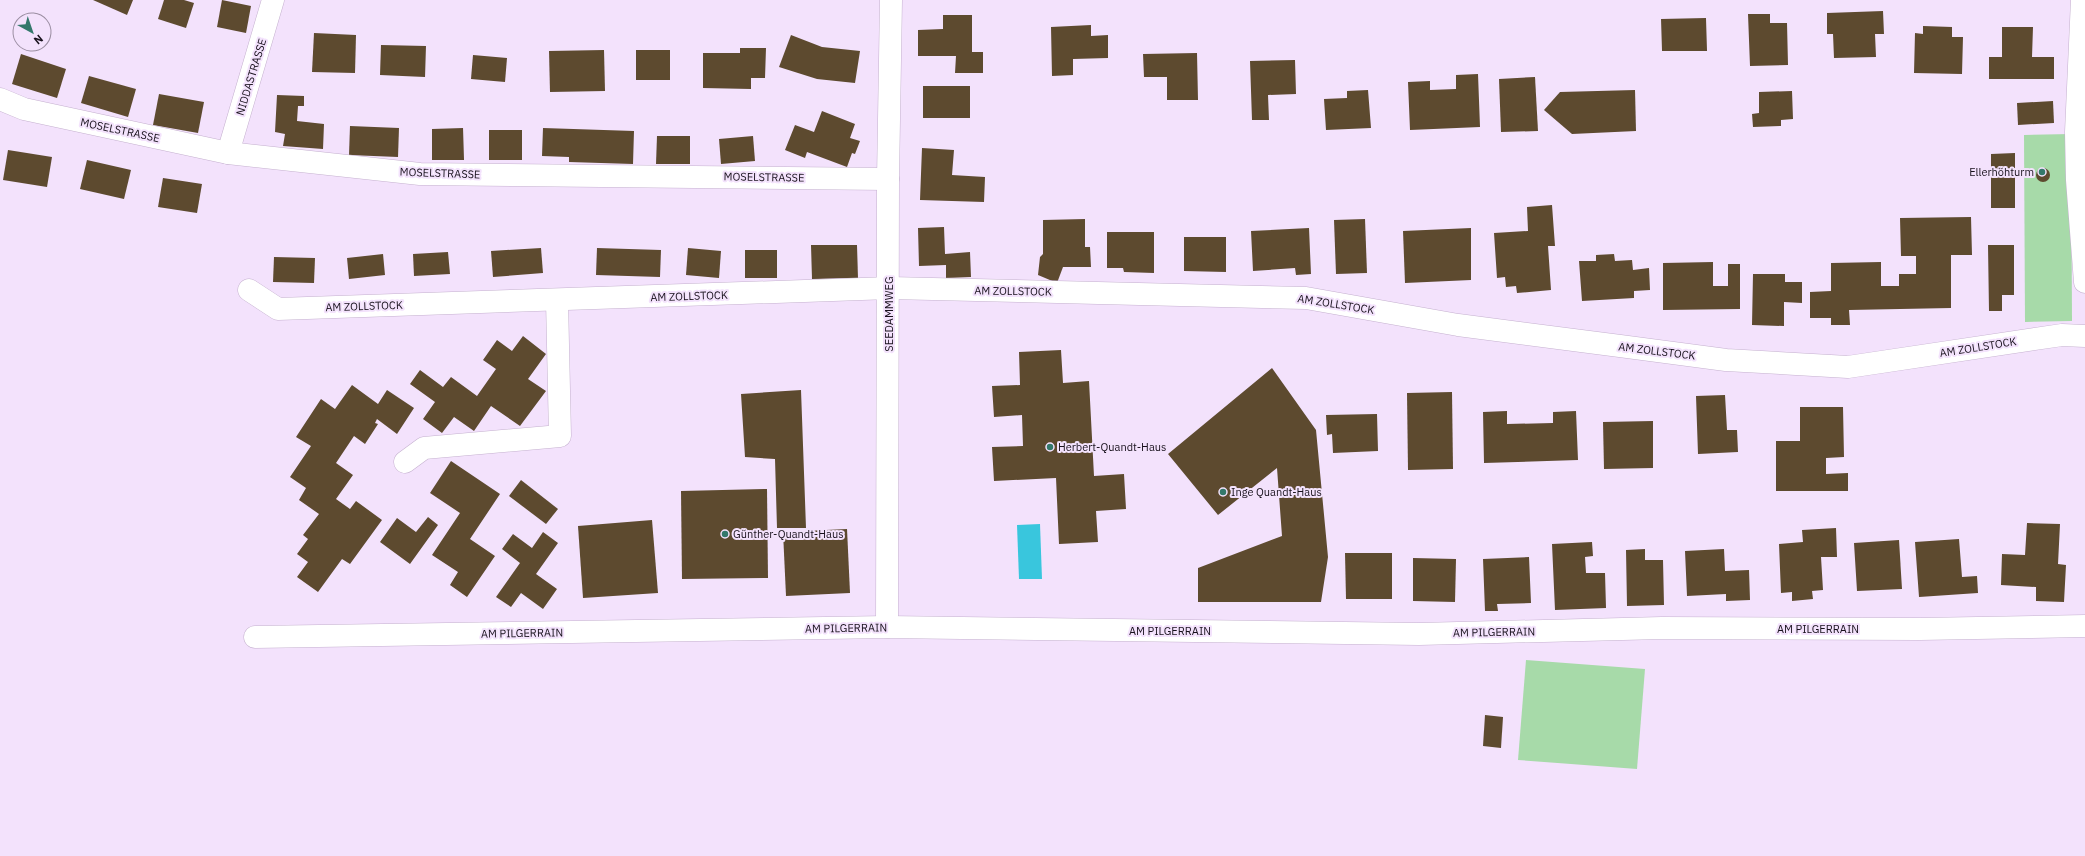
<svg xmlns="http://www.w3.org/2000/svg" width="2085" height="856" viewBox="0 0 2085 856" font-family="'IBM Plex Sans',sans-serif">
  <rect width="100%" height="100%" fill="#f3e2fc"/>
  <g fill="#a7daa9">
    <path d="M 2071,134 L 2072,321 L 2025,322 L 2024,135 Z"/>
    <path d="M 1526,660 L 1645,669 L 1637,769 L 1518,760 Z"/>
  </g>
  <path fill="#39c6dd" d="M 1040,524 L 1042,579 L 1019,579 L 1017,525 Z"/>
  <g fill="#5d4a2f">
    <path d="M 93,0 L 133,0 L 127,15 Z"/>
    <path d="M 164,0 L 184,0 L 194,3 L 186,28 L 158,19 Z"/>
    <path d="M 222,0 L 251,6 L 246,33 L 217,27 Z"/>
    <path d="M 1883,11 L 1884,34 L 1875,34 L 1876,57 L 1834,58 L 1833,34 L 1827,34 L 1827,13 Z"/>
    <path d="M 1748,14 L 1770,14 L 1770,23 L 1787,23 L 1788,65 L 1750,66 Z"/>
    <path d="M 943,15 L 972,15 L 972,52 L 983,52 L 983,73 L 955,73 L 956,56 L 918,56 L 918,30 L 943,29 Z"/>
    <path d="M 1706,18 L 1707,51 L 1662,51 L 1661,19 Z"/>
    <path d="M 1091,25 L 1091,36 L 1108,35 L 1108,58 L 1073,59 L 1073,75 L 1052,76 L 1051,27 Z"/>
    <path d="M 1923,26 L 1952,27 L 1952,37 L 1963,37 L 1962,74 L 1914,73 L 1915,33 L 1923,34 Z"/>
    <path d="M 2002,27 L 2033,27 L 2032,57 L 2054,57 L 2054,79 L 1989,79 L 1989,57 L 2002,57 Z"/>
    <path d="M 314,33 L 356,35 L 355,73 L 312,72 Z"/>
    <path d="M 791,35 L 822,47 L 860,51 L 855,83 L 817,79 L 779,67 Z"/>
    <path d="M 381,45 L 426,46 L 425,77 L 380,75 Z"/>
    <path d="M 740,48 L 766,48 L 765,78 L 751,78 L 751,89 L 703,88 L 703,53 L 740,53 Z"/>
    <path d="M 604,50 L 605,91 L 550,92 L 549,51 Z"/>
    <rect x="636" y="50" width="34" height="30"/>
    <path d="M 1197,53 L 1198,100 L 1167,100 L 1167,77 L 1144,77 L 1143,54 Z"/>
    <path d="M 21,54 L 66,69 L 57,98 L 12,84 Z"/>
    <path d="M 473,55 L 507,58 L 505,82 L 471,79 Z"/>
    <path d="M 1295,60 L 1296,94 L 1268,95 L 1269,120 L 1252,120 L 1250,61 Z"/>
    <path d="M 1478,74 L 1480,127 L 1410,130 L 1408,82 L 1430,81 L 1430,90 L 1456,89 L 1456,75 Z"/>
    <path d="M 89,76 L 136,89 L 128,117 L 81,103 Z"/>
    <path d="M 1535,77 L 1538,131 L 1501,132 L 1499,79 Z"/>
    <rect x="923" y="86" width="47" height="32"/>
    <path d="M 1368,90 L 1371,128 L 1326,130 L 1324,99 L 1347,98 L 1347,91 Z"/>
    <path d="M 1635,90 L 1636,131 L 1572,134 L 1544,110 L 1560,92 Z"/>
    <path d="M 1792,91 L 1793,119 L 1781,120 L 1781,126 L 1753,127 L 1752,114 L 1759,113 L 1759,92 Z"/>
    <path d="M 159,94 L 204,102 L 198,133 L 153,125 Z"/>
    <path d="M 277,95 L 304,96 L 304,106 L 298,106 L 297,121 L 324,124 L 323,149 L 283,146 L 285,134 L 275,132 Z"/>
    <path d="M 2053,101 L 2054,123 L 2018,125 L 2017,103 Z"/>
    <path d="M 822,111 L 855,124 L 850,138 L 860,141 L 855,154 L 852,153 L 847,167 L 807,152 L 805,158 L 785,150 L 795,125 L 814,132 Z"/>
    <path d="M 350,126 L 399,128 L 398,157 L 349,155 Z"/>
    <path d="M 463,128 L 464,160 L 432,160 L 432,129 Z"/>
    <path d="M 543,128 L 634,131 L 633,164 L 569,162 L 569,157 L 542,156 Z"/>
    <rect x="489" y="130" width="33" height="30"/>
    <path d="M 657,136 L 690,136 L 690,164 L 656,164 Z"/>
    <path d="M 753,136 L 755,161 L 721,164 L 719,139 Z"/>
    <path d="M 922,148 L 954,150 L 952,175 L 985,177 L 984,202 L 920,200 Z"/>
    <path d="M 8,150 L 52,157 L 47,187 L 3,180 Z"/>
    <path d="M 2015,153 L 2015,208 L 1991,208 L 1991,154 Z"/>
    <path d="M 87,160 L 131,170 L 124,199 L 80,189 Z"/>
    <circle cx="2043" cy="175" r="7"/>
    <path d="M 163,178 L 202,184 L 197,213 L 158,207 Z"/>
    <path d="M 1552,205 L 1555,246 L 1548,246 L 1551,290 L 1517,293 L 1516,286 L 1506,287 L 1505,277 L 1497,278 L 1494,233 L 1528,231 L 1527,207 Z"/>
    <path d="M 1971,217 L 1972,255 L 1951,255 L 1951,308 L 1849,310 L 1850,325 L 1831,325 L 1831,318 L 1810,318 L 1810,292 L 1831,291 L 1831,263 L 1881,262 L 1881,286 L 1899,286 L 1899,274 L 1916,274 L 1916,256 L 1901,256 L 1900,218 Z"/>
    <path d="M 1085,219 L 1085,247 L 1090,247 L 1091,267 L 1063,267 L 1057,283 L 1038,275 L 1040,257 L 1043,254 L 1043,220 Z"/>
    <path d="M 1365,219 L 1367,273 L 1336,274 L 1334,220 Z"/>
    <path d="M 944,227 L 945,254 L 970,252 L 971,277 L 946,278 L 946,265 L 919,266 L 918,228 Z"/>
    <path d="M 1309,228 L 1311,274 L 1296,275 L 1295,268 L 1253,271 L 1251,231 Z"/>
    <path d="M 1471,228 L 1471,280 L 1405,283 L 1403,231 Z"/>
    <path d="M 1107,232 L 1154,232 L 1154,273 L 1124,272 L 1123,268 L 1107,268 Z"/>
    <path d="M 1184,237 L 1226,237 L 1226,272 L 1184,271 Z"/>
    <path d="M 811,245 L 857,245 L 858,278 L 812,279 Z"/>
    <path d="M 1988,245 L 2014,245 L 2014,295 L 2002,295 L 2002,311 L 1989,311 Z"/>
    <path d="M 541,248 L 543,273 L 493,277 L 491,251 Z"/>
    <path d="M 597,248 L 661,250 L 660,277 L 596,275 Z"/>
    <path d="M 688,248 L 721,251 L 719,278 L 686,275 Z"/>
    <rect x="745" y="250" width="32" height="28"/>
    <path d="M 448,252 L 450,274 L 414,276 L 413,254 Z"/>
    <path d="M 383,254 L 385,275 L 349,279 L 347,258 Z"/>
    <path d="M 1614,254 L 1615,261 L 1632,260 L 1633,270 L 1649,268 L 1650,290 L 1634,291 L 1634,298 L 1582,301 L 1579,261 L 1596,261 L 1596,255 Z"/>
    <path d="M 274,257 L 315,258 L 314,283 L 273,282 Z"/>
    <path d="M 1713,262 L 1713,286 L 1728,286 L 1728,264 L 1740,264 L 1740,309 L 1663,310 L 1663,263 Z"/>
    <path d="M 1753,274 L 1785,274 L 1785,282 L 1802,282 L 1802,303 L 1784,302 L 1784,326 L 1752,325 Z"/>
    <path d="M 523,336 L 546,354 L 528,379 L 546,391 L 520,426 L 491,406 L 474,431 L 454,417 L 442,433 L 423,419 L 435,402 L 410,384 L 420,370 L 443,387 L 451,377 L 477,396 L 496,369 L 483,360 L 497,340 L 512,351 Z"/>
    <path d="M 1061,350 L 1063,383 L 1089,381 L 1094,476 L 1124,474 L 1126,509 L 1096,511 L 1098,542 L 1059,544 L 1056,478 L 994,481 L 992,447 L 1023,446 L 1022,415 L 994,417 L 992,386 L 1020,385 L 1019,352 Z"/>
    <path d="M 1272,368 L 1316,430 L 1328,557 L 1321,602 L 1198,602 L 1198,568 L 1282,536 L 1277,468 L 1218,515 L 1168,454 Z"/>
    <path d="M 352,385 L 378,404 L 387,390 L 414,408 L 397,434 L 377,419 L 375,423 L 378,424 L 365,444 L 354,436 L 336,463 L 353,475 L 336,499 L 350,509 L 356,501 L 382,520 L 350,564 L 342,559 L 318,592 L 297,577 L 308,562 L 297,554 L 308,539 L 303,535 L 319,514 L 299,500 L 306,488 L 290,477 L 311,446 L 296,437 L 321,399 L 335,409 Z"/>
    <path d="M 801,390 L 806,528 L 777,528 L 775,459 L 745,457 L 741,394 Z"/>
    <path d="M 1452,392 L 1453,469 L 1408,470 L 1407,393 Z"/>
    <path d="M 1725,395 L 1727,430 L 1737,430 L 1738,452 L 1698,454 L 1696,396 Z"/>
    <path d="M 1800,407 L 1843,407 L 1844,457 L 1826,458 L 1826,474 L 1848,473 L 1848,491 L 1776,491 L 1776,441 L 1800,441 Z"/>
    <path d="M 1507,411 L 1507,424 L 1553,423 L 1553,412 L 1576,411 L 1578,460 L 1484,463 L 1483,412 Z"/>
    <path d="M 1377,414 L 1378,451 L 1333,453 L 1332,434 L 1327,435 L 1326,415 Z"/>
    <path d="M 1653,421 L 1653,468 L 1604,469 L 1603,422 Z"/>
    <path d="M 451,461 L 500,494 L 470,539 L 495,556 L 467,597 L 450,585 L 458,572 L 432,555 L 460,513 L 430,493 Z"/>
    <path d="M 521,480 L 558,509 L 546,524 L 509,496 Z"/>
    <path d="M 767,489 L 768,578 L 682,579 L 681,491 Z"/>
    <path d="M 428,517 L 438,525 L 410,564 L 380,542 L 397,518 L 416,532 Z"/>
    <path d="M 652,520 L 658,593 L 583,598 L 578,526 Z"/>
    <path d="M 2027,523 L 2060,524 L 2058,564 L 2066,565 L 2064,602 L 2036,601 L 2036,587 L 2001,585 L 2002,554 L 2025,555 Z"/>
    <path d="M 1836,528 L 1837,557 L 1821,557 L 1823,590 L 1812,591 L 1813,599 L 1792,601 L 1792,592 L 1781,593 L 1779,544 L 1803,542 L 1802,530 Z"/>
    <path d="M 847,529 L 850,593 L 786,596 L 783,532 Z"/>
    <path d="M 543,532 L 558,543 L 536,574 L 557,589 L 543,609 L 521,593 L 511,607 L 496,597 L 520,563 L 502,549 L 513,534 L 532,548 Z"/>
    <path d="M 1959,539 L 1962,577 L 1977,576 L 1978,593 L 1919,597 L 1915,542 Z"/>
    <path d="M 1899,540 L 1902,589 L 1857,591 L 1854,543 Z"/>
    <path d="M 1592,542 L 1593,556 L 1585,557 L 1586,573 L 1605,573 L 1606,608 L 1555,610 L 1552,544 Z"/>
    <path d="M 1645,549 L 1645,560 L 1663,560 L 1664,605 L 1627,606 L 1626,550 Z"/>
    <path d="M 1724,549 L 1725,571 L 1749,570 L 1750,600 L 1726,601 L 1726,594 L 1687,596 L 1685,551 Z"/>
    <path d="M 1345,553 L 1392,553 L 1392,599 L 1346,599 Z"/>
    <path d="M 1529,557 L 1531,603 L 1497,604 L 1498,611 L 1485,611 L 1483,559 Z"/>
    <path d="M 1413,558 L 1456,559 L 1455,602 L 1413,601 Z"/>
    <path d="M 1485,715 L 1503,717 L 1501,748 L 1483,746 Z"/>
  </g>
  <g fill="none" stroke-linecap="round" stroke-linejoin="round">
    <defs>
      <g id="minor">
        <path d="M 2082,0 L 2076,132 L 2077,180 L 2085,282"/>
        <path d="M 0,99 L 24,109 L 228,153 L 420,174 L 888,179"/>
        <path d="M 228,153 L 273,0"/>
        <path d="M 249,290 L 278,309 L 890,288 L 1306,298 L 1458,325 L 1620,346 L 1726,360 L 1848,367 L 2062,335 L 2085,336"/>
        <path d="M 405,462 L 424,448 L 560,436 L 557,300"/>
        <path d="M 887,627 L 888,179 L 891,0"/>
        <path d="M 255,637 L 887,627 L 1419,634 L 1662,628 L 1920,629 L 2085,626"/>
      </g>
    </defs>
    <use href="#minor" stroke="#c5b1cf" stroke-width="23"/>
    <use href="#minor" stroke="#fff" stroke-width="22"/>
  </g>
  <g fill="#33786b" stroke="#f3e2fc" stroke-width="1.5">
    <circle cx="2042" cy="172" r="4"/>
    <circle cx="1050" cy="447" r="4"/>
    <circle cx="1223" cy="492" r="4"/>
    <circle cx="725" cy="534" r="4"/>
  </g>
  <g text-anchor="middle" stroke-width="4" stroke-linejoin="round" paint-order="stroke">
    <g font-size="11" fill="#18111c" stroke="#f3e2fc">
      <text transform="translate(251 77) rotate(-73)" y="4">NIDDASTRASSE</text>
      <text transform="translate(120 130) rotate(12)" y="4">MOSELSTRASSE</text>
      <text transform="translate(440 173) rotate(2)" y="4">MOSELSTRASSE</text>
      <text transform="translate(764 177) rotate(1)" y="4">MOSELSTRASSE</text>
      <text transform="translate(1013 291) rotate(1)" y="4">AM ZOLLSTOCK</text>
      <text transform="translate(689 296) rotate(-2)" y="4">AM ZOLLSTOCK</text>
      <text transform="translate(1336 304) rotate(9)" y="4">AM ZOLLSTOCK</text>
      <text transform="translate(364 306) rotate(-2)" y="4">AM ZOLLSTOCK</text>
      <text transform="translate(889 314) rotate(-90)" y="4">SEEDAMMWEG</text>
      <text transform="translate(1978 347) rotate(-9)" y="4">AM ZOLLSTOCK</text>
      <text transform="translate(1657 351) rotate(7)" y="4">AM ZOLLSTOCK</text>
      <text transform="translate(846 628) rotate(-1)" y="4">AM PILGERRAIN</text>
      <text x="1818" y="633">AM PILGERRAIN</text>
      <text x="1170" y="635">AM PILGERRAIN</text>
      <text transform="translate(1494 632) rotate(-1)" y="4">AM PILGERRAIN</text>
      <text transform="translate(522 633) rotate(-1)" y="4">AM PILGERRAIN</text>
    </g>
    <g font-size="11" fill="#18111c" stroke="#f3e2fc" text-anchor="start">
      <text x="2034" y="176" text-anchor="end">Ellerhöhturm</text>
      <text x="1058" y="451">Herbert-Quandt-Haus</text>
      <text x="1231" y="496">Inge Quandt-Haus</text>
      <text x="733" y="538">Günther-Quandt-Haus</text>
    </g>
  </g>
  <g transform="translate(32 32) rotate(140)"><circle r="19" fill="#f3e2fc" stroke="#9b8ea2"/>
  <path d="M0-3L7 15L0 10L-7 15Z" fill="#33786b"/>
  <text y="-6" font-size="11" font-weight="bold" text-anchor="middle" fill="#18111c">N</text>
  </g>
</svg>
